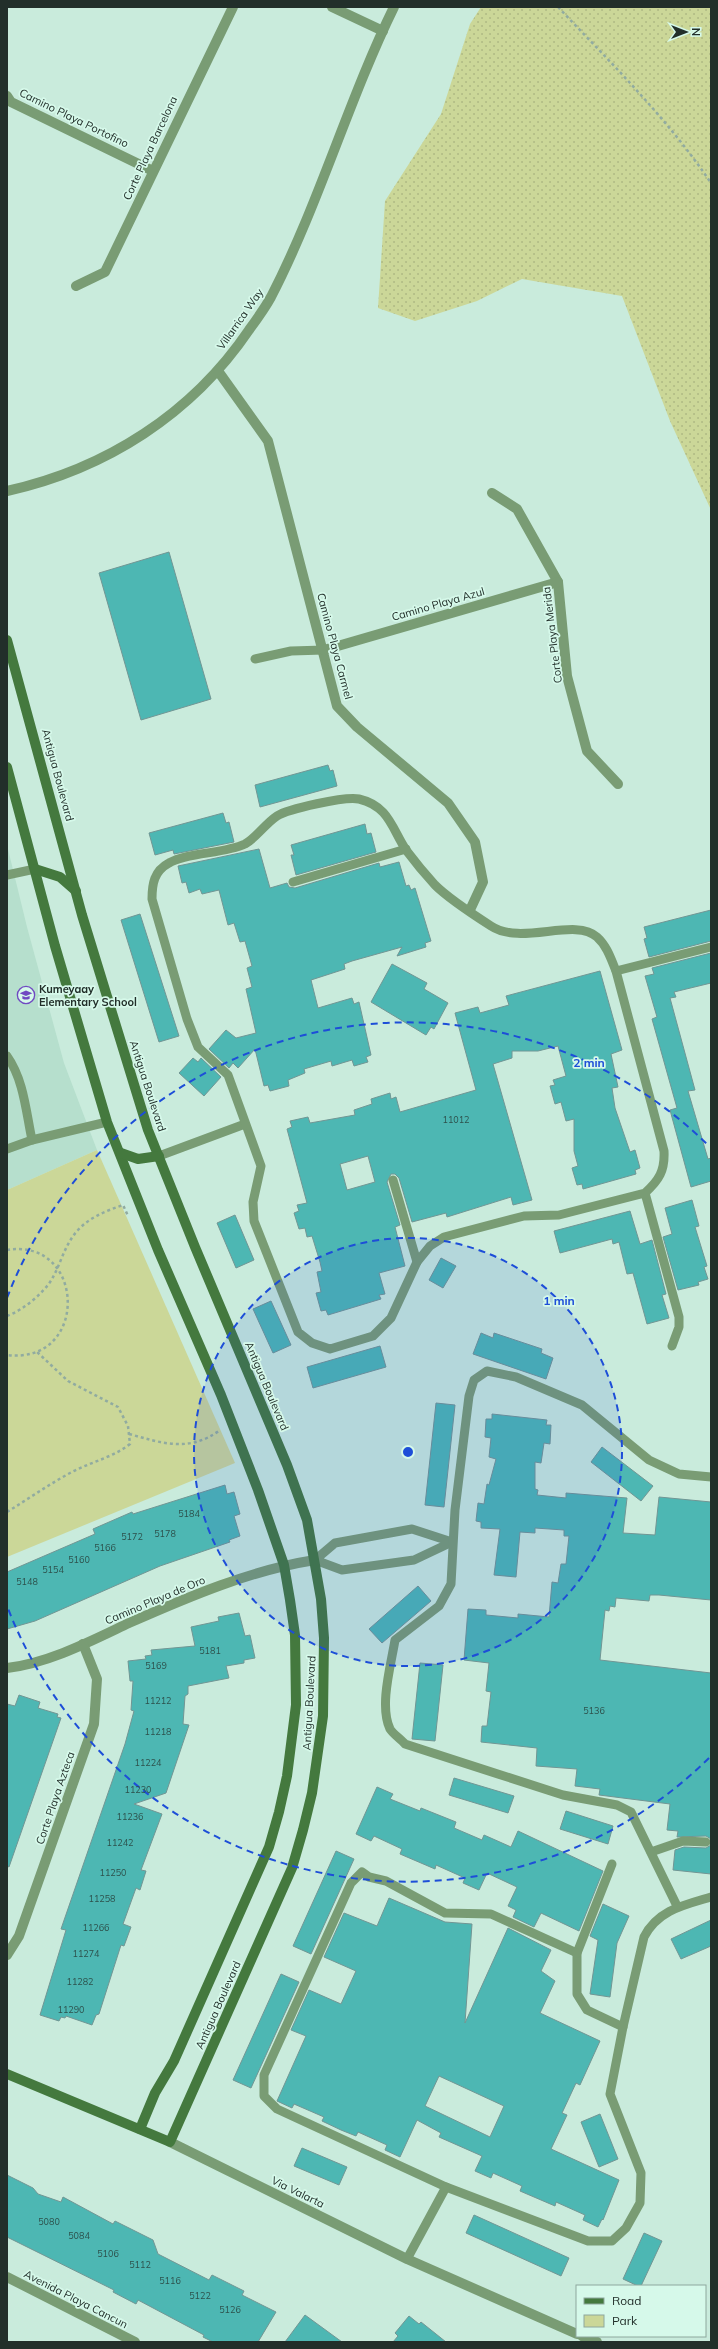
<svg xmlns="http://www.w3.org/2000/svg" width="718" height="2349" viewBox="0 0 718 2349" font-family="Mulish,sans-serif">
  <defs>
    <pattern id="grass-dots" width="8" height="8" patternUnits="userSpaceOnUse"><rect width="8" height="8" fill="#cbd798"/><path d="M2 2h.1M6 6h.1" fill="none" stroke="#aeb983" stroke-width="1.8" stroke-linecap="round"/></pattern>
  </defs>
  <rect width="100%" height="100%" fill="#c9ebdc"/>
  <path fill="#b6dfcd" d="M 7,845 L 27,927 L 64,1063 L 97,1150 L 7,1190 Z"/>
  <path fill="url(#grass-dots)" d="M 481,7 L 711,7 L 711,510 L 670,421 L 622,296 L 522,279 L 477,301 L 415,321 L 378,308 L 385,201 L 441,114 L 470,24 Z"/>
  <path fill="#cbd798" d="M 97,1150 L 235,1463 L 7,1557 L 7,1190 Z"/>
  <g fill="#4db7b3" stroke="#719694" fill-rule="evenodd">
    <path d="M 169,552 L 211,699 L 141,720 L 99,573 Z"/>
    <path d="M 328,765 L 330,771 L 333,770 L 337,786 L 260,807 L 255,785 Z"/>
    <path d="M 223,813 L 226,823 L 229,822 L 234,842 L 174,854 L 173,850 L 155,855 L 149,833 Z"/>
    <path d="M 365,824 L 367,834 L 371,833 L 376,852 L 296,875 L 291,855 L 294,855 L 291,845 Z"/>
    <path d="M 259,849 L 270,888 L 287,883 L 289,887 L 295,888 L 379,863 L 380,867 L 399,862 L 406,886 L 409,885 L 411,890 L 415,888 L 431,941 L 425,943 L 426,947 L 397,956 L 402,947 L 352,961 L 344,964 L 345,969 L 311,980 L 318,1008 L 352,998 L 354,1004 L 359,1002 L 371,1055 L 366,1057 L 368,1062 L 354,1066 L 352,1060 L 332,1066 L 331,1061 L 304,1069 L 305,1073 L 288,1080 L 289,1086 L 270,1091 L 268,1085 L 264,1086 L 255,1049 L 238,1068 L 233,1063 L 229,1068 L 209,1049 L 226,1030 L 236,1038 L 256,1033 L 246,989 L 252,987 L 247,968 L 252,966 L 245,941 L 240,942 L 234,923 L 228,925 L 219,890 L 202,894 L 200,889 L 189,893 L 186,882 L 182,883 L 178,866 Z"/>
    <path d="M 711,910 L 711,941 L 649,957 L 644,939 L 647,938 L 644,927 Z"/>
    <path d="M 140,914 L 179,1036 L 159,1042 L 121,920 Z"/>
    <path d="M 711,953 L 711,983 L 674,992 L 676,997 L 670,998 L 695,1090 L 688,1091 L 708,1159 L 711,1158 L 711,1181 L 691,1187 L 670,1110 L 677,1108 L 652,1019 L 657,1017 L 645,976 L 654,974 L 652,968 Z"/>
    <path d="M 392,964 L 427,983 L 424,989 L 448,1003 L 434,1029 L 431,1027 L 426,1035 L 371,1002 Z"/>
    <path d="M 600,971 L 622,1050 L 611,1054 L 618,1087 L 612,1088 L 615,1108 L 630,1152 L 635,1150 L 640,1168 L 635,1170 L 636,1174 L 583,1189 L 582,1184 L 577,1185 L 572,1168 L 578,1166 L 574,1151 L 574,1119 L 566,1121 L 561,1102 L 555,1104 L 550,1086 L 555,1085 L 553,1080 L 566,1076 L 558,1046 L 538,1051 L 512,1051 L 512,1058 L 493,1064 L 532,1200 L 513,1205 L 511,1197 L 447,1217 L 446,1213 L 412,1222 L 399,1178 L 395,1174 L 391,1174 L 387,1182 L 400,1225 L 395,1227 L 405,1266 L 379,1273 L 385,1294 L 379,1295 L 381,1299 L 328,1315 L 326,1310 L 321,1311 L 316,1293 L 321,1292 L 317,1272 L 322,1271 L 320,1262 L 312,1236 L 307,1237 L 305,1228 L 299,1229 L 294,1213 L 299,1211 L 297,1205 L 307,1203 L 287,1129 L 292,1127 L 290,1121 L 308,1117 L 310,1123 L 355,1115 L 354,1110 L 372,1104 L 371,1099 L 390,1093 L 391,1099 L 396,1097 L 400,1112 L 476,1090 L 455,1013 L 478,1007 L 480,1013 L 509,1005 L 506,996 ZM 368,1156 L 375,1182 L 347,1190 L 340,1164 Z"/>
    <path d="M 193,1058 L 198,1062 L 201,1058 L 221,1077 L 204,1096 L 179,1073 Z"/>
    <path d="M 692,1200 L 699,1226 L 695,1227 L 707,1266 L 704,1267 L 708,1279 L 698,1282 L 699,1285 L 678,1290 L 663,1237 L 672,1234 L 665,1208 Z"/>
    <path d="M 630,1211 L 640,1244 L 652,1240 L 666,1294 L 662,1295 L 669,1318 L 647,1324 L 633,1273 L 627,1274 L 619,1242 L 613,1244 L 612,1239 L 560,1253 L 554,1231 Z"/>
    <path d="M 235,1215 L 254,1260 L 236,1268 L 217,1223 Z"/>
    <path d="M 441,1258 L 456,1266 L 443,1288 L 429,1280 Z"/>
    <path d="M 271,1301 L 291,1345 L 273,1353 L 253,1309 Z"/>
    <path d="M 481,1333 L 493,1338 L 494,1333 L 542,1349 L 541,1353 L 553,1358 L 546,1379 L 473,1354 Z"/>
    <path d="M 380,1346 L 386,1367 L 313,1388 L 307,1367 Z"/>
    <path d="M 436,1403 L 455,1405 L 444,1507 L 425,1505 Z"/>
    <path d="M 492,1414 L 547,1420 L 546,1425 L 551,1425 L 550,1444 L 544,1443 L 541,1463 L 535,1462 L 535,1489 L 538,1490 L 537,1495 L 566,1498 L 566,1493 L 627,1498 L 623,1533 L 655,1535 L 659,1497 L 711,1502 L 711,1600 L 659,1595 L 650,1595 L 649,1601 L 616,1598 L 615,1607 L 610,1606 L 609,1611 L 605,1610 L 600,1660 L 711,1673 L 711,1839 L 706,1836 L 677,1837 L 678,1831 L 667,1830 L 670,1804 L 599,1795 L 600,1789 L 575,1786 L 577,1769 L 536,1766 L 537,1748 L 481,1742 L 482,1726 L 487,1726 L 491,1692 L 486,1691 L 489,1663 L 464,1660 L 468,1609 L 486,1610 L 486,1615 L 518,1618 L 518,1614 L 549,1617 L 552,1582 L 558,1583 L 561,1564 L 566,1564 L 569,1536 L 564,1536 L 564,1530 L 535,1528 L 535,1533 L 520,1532 L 516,1577 L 494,1575 L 500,1529 L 481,1528 L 481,1522 L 476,1521 L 478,1503 L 484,1504 L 487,1484 L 489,1485 L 496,1459 L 489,1457 L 491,1438 L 485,1437 L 486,1419 L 492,1419 Z"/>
    <path d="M 602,1447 L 653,1486 L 641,1501 L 591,1462 Z"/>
    <path d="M 225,1485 L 227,1494 L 234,1492 L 240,1514 L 234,1516 L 240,1536 L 229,1540 L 230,1542 L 160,1566 L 35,1621 L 7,1629 L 7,1572 L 95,1534 L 93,1529 L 132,1512 L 133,1514 Z"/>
    <path d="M 418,1586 L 431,1601 L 382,1643 L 369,1629 Z"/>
    <path d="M 239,1613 L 245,1636 L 250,1635 L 255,1658 L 244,1660 L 244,1663 L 226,1666 L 229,1678 L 188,1686 L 188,1694 L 185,1696 L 183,1724 L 189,1725 L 166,1793 L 134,1804 L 162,1814 L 141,1870 L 146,1871 L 140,1890 L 136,1888 L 123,1924 L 131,1927 L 124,1946 L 121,1945 L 99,2014 L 96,2015 L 92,2025 L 66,2016 L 65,2018 L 61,2017 L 59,2021 L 40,2015 L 66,1930 L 61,1929 L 125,1744 L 134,1711 L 131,1710 L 133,1681 L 130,1681 L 128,1661 L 146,1659 L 145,1656 L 152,1655 L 151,1650 L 195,1646 L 191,1627 L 219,1621 L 218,1617 Z"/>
    <path d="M 420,1663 L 443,1665 L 435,1741 L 412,1739 Z"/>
    <path d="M 19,1695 L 40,1702 L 38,1708 L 58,1714 L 57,1717 L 61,1718 L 9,1867 L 7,1866 L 7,1704 L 15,1706 Z"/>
    <path d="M 454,1778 L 514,1796 L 508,1813 L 449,1795 Z"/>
    <path d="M 377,1787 L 393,1794 L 390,1799 L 420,1811 L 421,1808 L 456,1822 L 454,1828 L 482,1840 L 484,1835 L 511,1847 L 518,1831 L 603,1871 L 579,1931 L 541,1913 L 534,1927 L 513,1917 L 516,1910 L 508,1906 L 517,1887 L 487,1873 L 479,1890 L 463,1883 L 465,1878 L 436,1865 L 435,1869 L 400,1854 L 402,1849 L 374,1836 L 371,1841 L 356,1834 Z"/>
    <path d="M 566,1811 L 613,1826 L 608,1844 L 560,1829 Z"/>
    <path d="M 711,1845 L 711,1874 L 673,1870 L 675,1850 L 684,1847 L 706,1848 Z"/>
    <path d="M 336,1851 L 354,1859 L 311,1954 L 293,1946 Z"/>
    <path d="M 389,1898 L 445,1922 L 472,1924 L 465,2023 L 508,1928 L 551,1950 L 541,1971 L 555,1981 L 540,2013 L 600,2041 L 580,2085 L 576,2083 L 562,2113 L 567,2115 L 551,2149 L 619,2180 L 603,2220 L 602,2219 L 598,2227 L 583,2220 L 585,2215 L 556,2202 L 555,2206 L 520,2191 L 522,2186 L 493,2173 L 491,2178 L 475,2171 L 482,2156 L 439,2137 L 441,2133 L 417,2120 L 400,2157 L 385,2150 L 387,2145 L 358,2132 L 356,2136 L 341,2130 L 322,2121 L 324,2117 L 294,2104 L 292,2108 L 277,2101 L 306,2036 L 291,2030 L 309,1990 L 341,2004 L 356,1971 L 324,1957 L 344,1913 L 377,1926 ZM 439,2076 L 504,2106 L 490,2137 L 425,2106 Z"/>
    <path d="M 603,1904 L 629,1916 L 617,1943 L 610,1997 L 590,1994 L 598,1940 L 590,1936 Z"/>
    <path d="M 711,1920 L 711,1946 L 681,1959 L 671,1939 Z"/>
    <path d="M 281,1974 L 299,1982 L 251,2088 L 233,2080 Z"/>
    <path d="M 600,2114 L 618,2159 L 599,2167 L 581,2122 Z"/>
    <path d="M 302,2148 L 347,2167 L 339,2185 L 294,2166 Z"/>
    <path d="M 7,2175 L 33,2188 L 38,2194 L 61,2202 L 63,2197 L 113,2224 L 115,2221 L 153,2240 L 158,2254 L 209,2280 L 212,2275 L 244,2291 L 242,2295 L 276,2312 L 258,2342 L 213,2342 L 203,2337 L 204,2335 L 138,2300 L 136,2304 L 113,2292 L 114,2290 L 7,2237 Z"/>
    <path d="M 474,2215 L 569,2258 L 561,2276 L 466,2233 Z"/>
    <path d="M 644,2233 L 662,2241 L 641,2286 L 638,2286 L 623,2279 Z"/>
    <path d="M 305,2315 L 342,2342 L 285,2342 Z"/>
    <path d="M 409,2316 L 419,2324 L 421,2322 L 446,2342 L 393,2342 L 398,2336 L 395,2333 Z"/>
  </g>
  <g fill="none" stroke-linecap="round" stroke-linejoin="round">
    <g stroke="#91aba0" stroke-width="2.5" stroke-dasharray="3 3" stroke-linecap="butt">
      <path d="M 558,7 C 611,63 667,118 711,183"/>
      <path d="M 7,1250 C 86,1237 90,1365 7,1355"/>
      <path d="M 7,1316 C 23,1310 43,1294 52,1279 C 61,1263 65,1244 78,1230 C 90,1217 106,1211 123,1205 L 128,1216"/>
      <path d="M 129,1434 C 162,1443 189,1453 220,1430"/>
      <path d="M 7,1512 C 28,1499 48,1485 70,1473 C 90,1462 112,1458 130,1444 L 128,1426 L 118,1407 L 68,1381 L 36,1351"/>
    </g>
    <g stroke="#799c74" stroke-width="9">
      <path d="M 255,659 L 291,651 L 324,650"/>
      <path d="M 7,875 L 35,869"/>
      <path d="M 293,882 L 406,849"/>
      <path d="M 616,971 L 711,947"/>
      <path d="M 7,1056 C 24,1080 26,1112 32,1140"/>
      <path d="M 7,1149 L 32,1140 L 107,1122"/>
      <path d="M 159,1156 L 245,1124"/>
      <path d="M 393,1180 L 417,1262"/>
      <path d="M 645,1193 L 559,1215 L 524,1216 L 444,1237 L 430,1246 L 417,1262 L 391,1318 L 373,1336 L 330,1349 L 312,1343 L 298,1332 L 254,1221 L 253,1202 L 261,1166 L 228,1075 L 198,1047 L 187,1019 L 152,899 C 152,884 154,871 169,863 C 188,852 224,854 245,844 C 256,838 265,824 277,816 C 288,809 345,796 359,799 C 389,806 392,829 406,850 C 415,862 425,874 435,885 C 446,896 477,917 491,926 C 521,946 575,917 597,937 C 607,946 611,959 616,971 L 664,1151 C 665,1171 659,1180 645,1193 L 679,1317 L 679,1327 L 672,1346"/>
      <path d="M 412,1529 L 452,1542 L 414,1560 L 342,1570 L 315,1560 L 335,1543 Z"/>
      <path d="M 651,1852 L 683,1841 L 706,1842"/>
      <path d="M 612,1864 L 577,1953 L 577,1994 L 587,2010 L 623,2027"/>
      <path d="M 677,1906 L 631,1812 L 617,1805 L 563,1795 L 405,1744 C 401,1739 393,1734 390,1729 C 379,1706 391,1665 395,1640 L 439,1606 L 451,1584 L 455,1510 L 469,1396 L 474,1380 L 487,1371 L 516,1377 L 582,1405 L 649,1460 L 679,1474 L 711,1477"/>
      <path d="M 577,1953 L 491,1914 L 445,1913 L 386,1881 L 369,1877 L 362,1872 L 351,1883 L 264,2075 L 264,2096 L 277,2109 L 446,2187 L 588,2241 L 612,2241 L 626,2228 L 640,2203 L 641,2173 L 610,2094 L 623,2027 L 644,1937 C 658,1910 684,1905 711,1897"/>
      <path d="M 407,2259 L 446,2187"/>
    </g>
    <g stroke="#799c74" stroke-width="10">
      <path d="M 332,7 L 383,31"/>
      <path d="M 7,96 L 11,102 L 153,171"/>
      <path d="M 76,286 L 105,272 L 233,7"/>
      <path d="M 218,371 L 268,441 L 337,706 L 357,727 L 448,803 L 475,842 L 483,882 L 470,910"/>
      <path d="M 492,493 L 517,509 L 558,582 L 567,676 L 587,751 L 618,784"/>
      <path d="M 324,650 L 558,582"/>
      <path d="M 7,1668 C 49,1663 91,1641 129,1623 C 188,1597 251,1570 315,1560"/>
      <path d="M 7,1955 L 19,1936 L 94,1724 L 97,1679 L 83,1644"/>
      <path d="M 7,2277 L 135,2342"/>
    </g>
    <g stroke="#799c74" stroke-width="10">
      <path d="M 7,491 C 106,469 192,414 249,330 C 257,319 265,308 271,297 C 319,204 348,101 394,7"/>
      <path d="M 170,2142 L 407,2259 L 577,2334"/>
      <path d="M 582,2336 L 597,2342"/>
    </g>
    <g stroke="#44793e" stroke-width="10">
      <path d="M 7,640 L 82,915 L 148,1130 L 195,1247 L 287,1465 L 307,1520 L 321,1599 L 324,1638 L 323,1716 L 312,1793 L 303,1830 L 292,1868 L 170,2142 L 7,2074"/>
      <path d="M 7,767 L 55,946 L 107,1122 L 158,1250 L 221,1395 L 258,1490 L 284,1565 L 290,1600 L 295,1635 L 296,1705 L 287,1776 L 279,1812 L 269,1847 L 174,2061 L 155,2093 L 140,2129"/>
      <path d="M 35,869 L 60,877 L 76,891"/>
      <path d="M 121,1153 L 138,1159 L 159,1156"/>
    </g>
  </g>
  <circle cx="408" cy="1452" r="214" fill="#1d4ed8" fill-opacity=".12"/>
  <g fill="none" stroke="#1d4ed8" stroke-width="2" stroke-dasharray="7 5">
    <circle cx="408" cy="1452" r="214"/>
    <path d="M709 1758A429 429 0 0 1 7 1606M7 1298A429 429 0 0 1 709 1146"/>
  </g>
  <defs>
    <symbol id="school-ring" viewBox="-11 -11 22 22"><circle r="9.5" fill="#d6f9ea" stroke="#7049c2" stroke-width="1.5"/><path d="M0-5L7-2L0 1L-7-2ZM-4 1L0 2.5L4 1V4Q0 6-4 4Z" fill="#7049c2"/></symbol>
  </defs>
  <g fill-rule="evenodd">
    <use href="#school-ring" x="16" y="985" width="20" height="20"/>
  </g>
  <g text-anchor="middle" stroke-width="3.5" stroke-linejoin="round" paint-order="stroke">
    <g font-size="9" fill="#2d514c">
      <text x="456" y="1123">11012</text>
      <text x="189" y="1517">5184</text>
      <text x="165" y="1537">5178</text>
      <text x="132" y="1540">5172</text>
      <text x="105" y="1551">5166</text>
      <text x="79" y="1563">5160</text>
      <text x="53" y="1573">5154</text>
      <text x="27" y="1585">5148</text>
      <text x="210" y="1654">5181</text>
      <text x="156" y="1669">5169</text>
      <text x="158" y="1704">11212</text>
      <text x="594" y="1714">5136</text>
      <text x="158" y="1735">11218</text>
      <text x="148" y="1766">11224</text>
      <text x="138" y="1793">11230</text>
      <text x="130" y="1820">11236</text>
      <text x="120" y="1846">11242</text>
      <text x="113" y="1876">11250</text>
      <text x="102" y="1902">11258</text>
      <text x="96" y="1931">11266</text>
      <text x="86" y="1957">11274</text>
      <text x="80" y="1985">11282</text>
      <text x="71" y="2013">11290</text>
      <text x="49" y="2225">5080</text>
      <text x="79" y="2239">5084</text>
      <text x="108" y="2257">5106</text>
      <text x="140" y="2268">5112</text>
      <text x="170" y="2284">5116</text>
      <text x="200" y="2299">5122</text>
      <text x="230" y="2313">5126</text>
    </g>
    <g font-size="11" fill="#222f2a" stroke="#d6f9ea">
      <text transform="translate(74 118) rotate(26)" y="4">Camino Playa Portofino</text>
      <text transform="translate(150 148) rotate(-65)" y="4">Corte Playa Barcelona</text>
      <text transform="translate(240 319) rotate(-55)" y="4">Villarrica Way</text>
      <text transform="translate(438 604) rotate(-16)" y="4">Camino Playa Azul</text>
      <text transform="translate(552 635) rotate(-97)" y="4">Corte Playa Merida</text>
      <text transform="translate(335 646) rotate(75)" y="4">Camino Playa Carmel</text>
      <text transform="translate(58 775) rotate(75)" y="4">Antigua Boulevard</text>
      <text transform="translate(148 1086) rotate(72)" y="4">Antigua Boulevard</text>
      <text transform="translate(267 1386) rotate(67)" y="4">Antigua Boulevard</text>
      <text transform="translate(155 1600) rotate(-23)" y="4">Camino Playa de Oro</text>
      <text transform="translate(309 1703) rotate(-87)" y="4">Antigua Boulevard</text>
      <text transform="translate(55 1798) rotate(-71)" y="4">Corte Playa Azteca</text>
      <text transform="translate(218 2005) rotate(-66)" y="4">Antigua Boulevard</text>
      <text transform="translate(298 2192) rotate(26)" y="4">Via Valarta</text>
      <text transform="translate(76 2299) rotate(27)" y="4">Avenida Playa Cancun</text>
    </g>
    <g font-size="11" font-weight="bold" fill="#222f2a" stroke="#d6f9ea" text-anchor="start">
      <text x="39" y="993">Kumeyaay<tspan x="39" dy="13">Elementary School</tspan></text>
    </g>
  </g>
  <circle cx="408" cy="1452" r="6" fill="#1d4ed8" stroke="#d6f9ea" stroke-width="2"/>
  <g font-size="12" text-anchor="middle" font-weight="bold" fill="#1d4ed8" stroke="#d6f9ea" stroke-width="3.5" stroke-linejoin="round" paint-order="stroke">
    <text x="589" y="1067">2 min</text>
    <text x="559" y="1305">1 min</text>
  </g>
  <rect width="718" height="2349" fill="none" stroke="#222f2a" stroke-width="16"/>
  <rect x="576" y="2285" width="130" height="52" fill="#d6f9ea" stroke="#8ea89d"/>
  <rect x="584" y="2298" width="20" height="6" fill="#44793e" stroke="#8ea89d"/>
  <text x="612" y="2305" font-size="12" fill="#222f2a">Road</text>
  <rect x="584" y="2315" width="20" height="12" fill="#cbd798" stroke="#8ea89d"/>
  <text x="612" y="2325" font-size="12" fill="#222f2a">Park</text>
  <g transform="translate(686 32) rotate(90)" stroke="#d6f9ea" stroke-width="3" paint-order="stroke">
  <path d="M0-3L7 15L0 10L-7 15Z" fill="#222f2a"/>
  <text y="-6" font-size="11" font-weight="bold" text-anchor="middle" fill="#222f2a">N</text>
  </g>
</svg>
